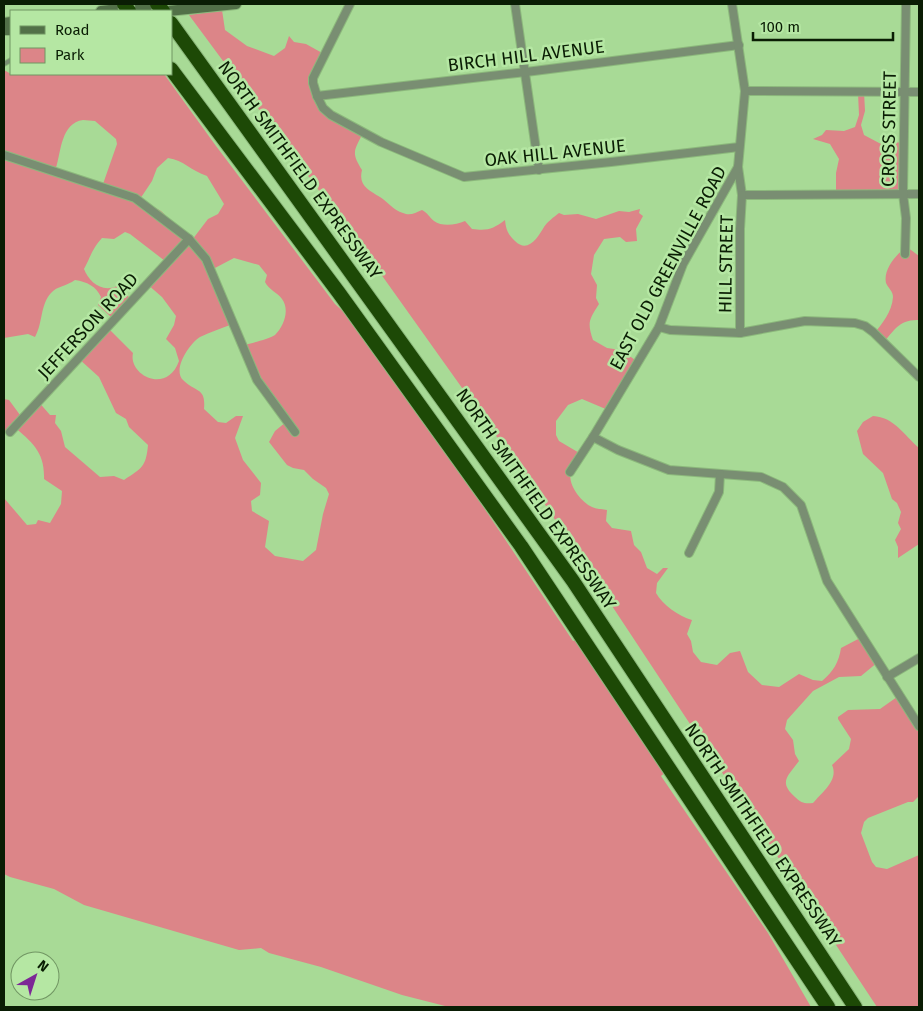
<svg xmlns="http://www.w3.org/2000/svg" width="923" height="1011" viewBox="0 0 923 1011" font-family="'Fira Sans',sans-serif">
  <rect width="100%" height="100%" fill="#a8da96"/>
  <g fill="#dc8588" fill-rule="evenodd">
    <path d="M 222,10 L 225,30 L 247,46 L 274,56 L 285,48 L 289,36 L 294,42 L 306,44 L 324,54 L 314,83 L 329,112 L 363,133 C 354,151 351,152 362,170 C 358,186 369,190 380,197 C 388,202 393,210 403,213 C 410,216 415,213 422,210 C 428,213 429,217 434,221 C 442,227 456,225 465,221 L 472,229 C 488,231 493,229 505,220 C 506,230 508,234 515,241 C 528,254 538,237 544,227 C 547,222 554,217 559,213 L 564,215 L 578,214 L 596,219 L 619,211 L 629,212 L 640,209 L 639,213 L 643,216 L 636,229 L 637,241 L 626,242 L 620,237 L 604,239 L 594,255 L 591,274 L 597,285 L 596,298 L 599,304 C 589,320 587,322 593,340 L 607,348 L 621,350 L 638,362 L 608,410 L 582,399 L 568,405 L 556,421 L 556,435 L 559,441 L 581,454 C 578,460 573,466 571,472 C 567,484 581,502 592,507 C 596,509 602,509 607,510 L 606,521 L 612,528 L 631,531 L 634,545 L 641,552 L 647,568 L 657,574 L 663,568 L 668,568 L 657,583 L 656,593 C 663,605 678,616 692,620 L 687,634 L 691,641 L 693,652 L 701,662 L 717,665 L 730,653 L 740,651 L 748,672 L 762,685 L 779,687 L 799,674 L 813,680 L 822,681 C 833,672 839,662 841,648 L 862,637 L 878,662 L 861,676 L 839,677 L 813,691 L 787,720 L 785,729 L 793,740 L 795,754 L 799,761 C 788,776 778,782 795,797 C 801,803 805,804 813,803 C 822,792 839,780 832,765 L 849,749 L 851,739 L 838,719 L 838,717 L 848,710 L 880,709 L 897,697 L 919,728 L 919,796 L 913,802 L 908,802 L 868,818 L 864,822 L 861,833 L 872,862 L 876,867 L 887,869 L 919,855 L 919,1007 L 877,1007 L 544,503 L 383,277 L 189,15 Z"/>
    <path d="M 4,70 L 11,74 L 164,74 L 216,146 L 335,304 L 347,315 L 480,502 L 573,641 L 579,638 L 666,772 L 661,776 L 768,933 L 811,1007 L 449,1007 L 402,995 L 321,967 L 269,953 L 261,948 L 239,950 L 84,905 L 54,889 L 10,877 L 4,874 L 4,498 L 27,525 L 36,524 L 38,520 L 50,523 L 61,504 L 62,491 L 44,479 C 45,452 32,442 13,426 L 4,434 L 4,399 L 9,400 L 20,415 L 37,400 L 50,415 L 56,415 L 55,423 L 61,431 L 65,447 L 100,477 L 114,476 L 124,480 C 142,468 146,467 148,445 L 129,427 L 126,419 L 116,413 L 99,377 L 78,358 L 106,326 L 133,353 C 128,375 167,395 179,361 L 175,348 L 166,339 L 174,325 L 176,316 L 162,297 L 147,284 L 165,261 L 130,234 L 125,232 L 114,239 L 102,238 C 92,249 91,256 84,269 C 89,282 102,293 117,286 L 130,298 L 114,316 L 111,317 L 98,305 L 101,297 C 96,286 87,282 75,280 C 67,286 57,286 51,293 C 40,305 43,323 35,337 L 28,334 L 4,338 ZM 83,120 L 95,121 L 116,139 L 117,144 L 103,184 L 56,168 C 61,152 61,123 83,120 ZM 168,158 C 184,160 191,171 207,176 L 224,204 L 218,214 L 208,219 L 192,240 L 161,211 L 140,199 L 152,181 L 157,168 ZM 234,258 L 259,265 L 267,275 L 265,282 C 269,290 277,292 282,299 C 290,310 284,326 275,335 C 269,339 252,343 244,345 L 258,380 L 286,422 L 275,431 L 269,442 L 287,465 L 293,468 L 304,470 L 313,479 L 326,488 L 329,494 L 323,514 L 316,550 L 303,561 L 275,556 L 265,547 L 269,521 L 252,511 L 251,501 L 260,495 L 261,483 L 243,460 L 235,438 L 243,416 L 236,416 L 226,423 L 218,422 L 204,409 C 206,387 196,393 183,380 C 172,369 190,343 200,337 C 210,332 222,328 233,324 L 213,269 Z"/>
    <path d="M 864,92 L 865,111 L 861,125 L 864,135 L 881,144 L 904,142 L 903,192 L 836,191 L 836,173 L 839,159 L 830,144 L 813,139 L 822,135 L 826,130 L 844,131 L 855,127 L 859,115 L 858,93 Z"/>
    <path d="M 907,247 L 919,256 L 919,320 C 899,319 894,331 882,344 L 873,338 L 873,335 C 882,324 892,312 893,297 C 893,291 888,288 886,283 C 883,269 897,253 907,247 Z"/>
    <path d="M 873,416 C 894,417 904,435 919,448 L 919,544 L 898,558 L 898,547 L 895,540 L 901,529 L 898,523 L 901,512 L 897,503 L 892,499 L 883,473 L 863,454 L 857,431 L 863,422 Z"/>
  </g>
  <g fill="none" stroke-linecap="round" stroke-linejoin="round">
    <defs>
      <path id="lane" d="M 4,64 L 11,60"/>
      <g id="street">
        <path d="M 350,4 L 313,78 L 313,83 L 317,96 L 323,108 L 331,115 L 381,142 L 464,177 L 611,162 L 739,147"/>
        <path d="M 515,4 L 539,170"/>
        <path d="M 745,91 L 919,92"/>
        <path d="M 317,96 L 526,72 L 739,45"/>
        <path d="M 4,155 L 135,198 L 189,239 L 206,259 L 257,380 L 295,432"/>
        <path d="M 738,167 L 742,195 L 919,194"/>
        <path d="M 905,254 L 906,218 L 903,194 L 906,4"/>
        <path d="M 659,327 L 670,330 L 740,333 L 805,321 L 855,323 L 865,326 L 873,332 L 919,377"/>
        <path d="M 740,333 L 740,229 L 742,195"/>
        <path d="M 10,432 L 189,239"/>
        <path d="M 593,437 L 618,450 L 669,470 L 761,477 L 783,487 L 801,505 L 827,581 L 919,726"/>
        <path d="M 570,472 L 593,437 L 659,327 L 683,264 L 738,167 L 745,91 L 732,4"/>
        <path d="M 689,553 L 719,492 L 720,474"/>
        <path d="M 887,677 L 919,658"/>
      </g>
      <g id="secondary">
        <path d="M 101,11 L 162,4"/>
        <path d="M 168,11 L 236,4"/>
        <path d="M 4,23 L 11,22"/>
        <path d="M 4,30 L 11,30"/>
      </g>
      <g id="highway">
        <path d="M 171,23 L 573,581 L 855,1007"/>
        <path d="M 171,69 L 339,293 L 521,546 L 828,1007"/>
      </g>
    </defs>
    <use href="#lane" stroke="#8cb87c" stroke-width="6"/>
    <use href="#street" stroke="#8cb87c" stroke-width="10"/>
    <use href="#secondary" stroke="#8cb87c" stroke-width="12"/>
    <use href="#highway" stroke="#8cb87c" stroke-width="16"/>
    <use href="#lane" stroke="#798e72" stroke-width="4"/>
    <use href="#street" stroke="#798e72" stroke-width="8"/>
    <use href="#secondary" stroke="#527048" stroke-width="10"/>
    <use href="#highway" stroke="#1d4906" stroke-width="14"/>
    <defs>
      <g id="highway-bridge">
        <path d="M 124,4 L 129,11"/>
        <path d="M 157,4 L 163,11"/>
      </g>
    </defs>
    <use href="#highway-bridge" stroke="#8cb87c" stroke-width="16" stroke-linecap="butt"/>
    <use href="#highway-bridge" stroke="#1d4906" stroke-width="14"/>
  </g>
  <g text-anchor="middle" stroke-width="5" stroke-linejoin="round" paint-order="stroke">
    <g font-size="18" fill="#0a1d04" stroke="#b5e7a3">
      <text transform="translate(526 56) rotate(-7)" y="6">BIRCH HILL AVENUE</text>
      <text transform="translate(889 129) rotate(-89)" y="6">CROSS STREET</text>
      <text transform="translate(555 153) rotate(-6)" y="6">OAK HILL AVENUE</text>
      <text transform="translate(300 170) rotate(54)" y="6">NORTH SMITHFIELD EXPRESSWAY</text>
      <text transform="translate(726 264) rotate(-89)" y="6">HILL STREET</text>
      <text transform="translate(668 268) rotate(-62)" y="6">EAST OLD GREENVILLE ROAD</text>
      <text transform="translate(88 326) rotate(-47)" y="6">JEFFERSON ROAD</text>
      <text transform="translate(536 499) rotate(55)" y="6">NORTH SMITHFIELD EXPRESSWAY</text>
      <text transform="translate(763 835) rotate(56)" y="6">NORTH SMITHFIELD EXPRESSWAY</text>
    </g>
  </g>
  <rect width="923" height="1011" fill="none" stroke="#0a1d04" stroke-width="10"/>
  <rect x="10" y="10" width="162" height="65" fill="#b5e7a3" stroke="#719663"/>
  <rect x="20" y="26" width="25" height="8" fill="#527048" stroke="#719663"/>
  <text x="55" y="35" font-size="15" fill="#0a1d04">Road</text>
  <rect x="20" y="48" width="25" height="15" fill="#dc8588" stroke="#719663"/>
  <text x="55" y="60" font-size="15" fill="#0a1d04">Park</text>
  <g transform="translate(35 976) rotate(39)"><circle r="24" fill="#b5e7a3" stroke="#719663"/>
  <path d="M0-4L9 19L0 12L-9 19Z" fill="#7d2796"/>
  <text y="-8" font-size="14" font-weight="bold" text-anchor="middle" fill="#0a1d04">N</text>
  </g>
  <path d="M753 32v8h140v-8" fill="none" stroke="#0a1d04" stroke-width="2.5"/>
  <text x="760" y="32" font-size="15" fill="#0a1d04" stroke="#b5e7a3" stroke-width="4" paint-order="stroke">100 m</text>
</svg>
